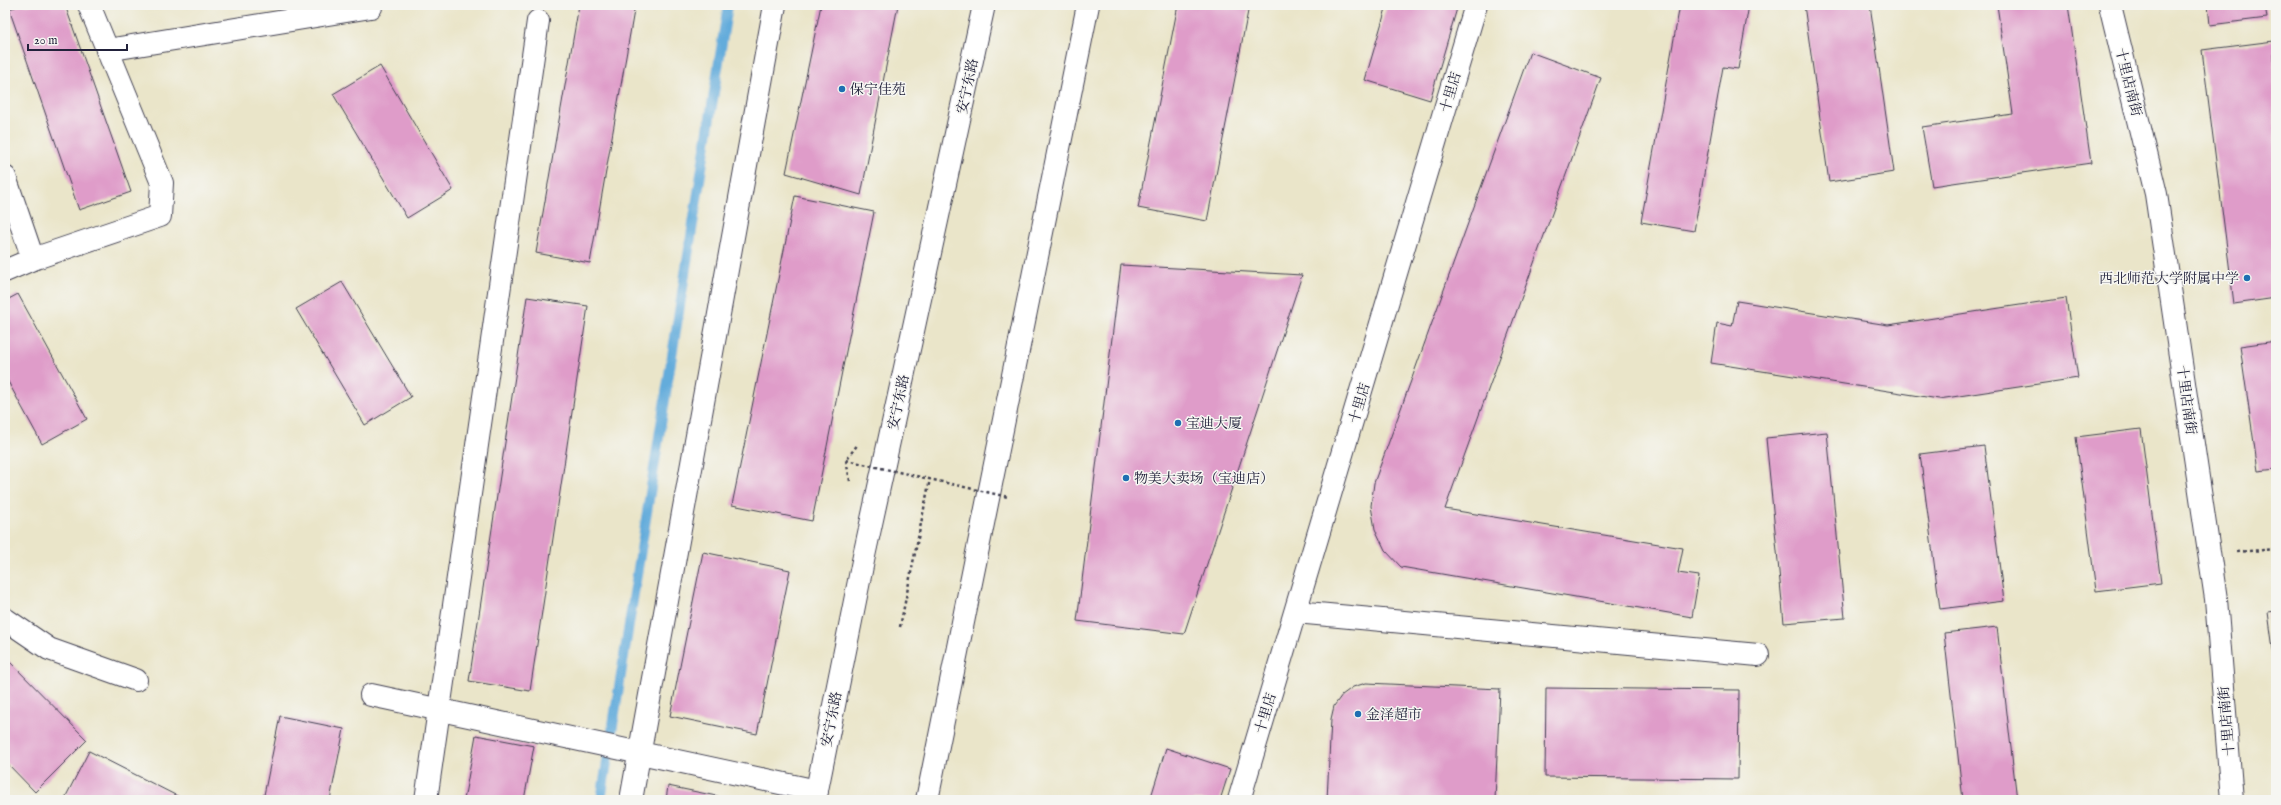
<svg xmlns="http://www.w3.org/2000/svg" width="2281" height="805" viewBox="0 0 2281 805" font-family="'IM FELL English','Noto Serif SC',serif">
  <rect width="100%" height="100%" fill="#f6f6f2"/>
  <filter id="ink" filterUnits="userSpaceOnUse"><feTurbulence type="fractalNoise" baseFrequency=".025" numOctaves="2"/><feDisplacementMap in="SourceGraphic" scale="8" xChannelSelector="R" yChannelSelector="G"/><feConvolveMatrix kernelMatrix="1 2 1 2 8 2 1 2 1" color-interpolation-filters="sRGB"/></filter>
  <filter id="wash" filterUnits="userSpaceOnUse"><feTurbulence type="fractalNoise" baseFrequency=".012" numOctaves="4" result="noise"/><feDisplacementMap in="SourceGraphic" scale="16" xChannelSelector="R" yChannelSelector="G"/><feGaussianBlur stdDeviation="0.9" result="paint"/><feColorMatrix in="noise" values="0 0 0 0 0 0 0 0 0 0 0 0 0 0 0 0 0 1.4 0 .05"/><feComposite in="paint" operator="in"/></filter>
  <g filter="url(#wash)">
    <rect width="100%" height="100%" fill="#eae5c9"/>
    <g fill="none" stroke-linecap="round" stroke-linejoin="round">
      <path stroke="#64acdb" stroke-width="10" d="M 601,800 L 728,5"/>
    </g>
    <g id="blocks">
      <g fill="#df9cc9">
        <path d="M 21,5 L 65,5 L 131,192 L 79,210 L 9,9 Z"/>
        <path d="M 579,5 L 635,5 L 590,263 L 536,253 Z"/>
        <path d="M 821,5 L 898,5 L 861,195 L 786,173 Z"/>
        <path d="M 1178,5 L 1249,6 L 1207,221 L 1138,208 Z"/>
        <path d="M 1387,5 L 1458,5 L 1430,100 L 1365,80 Z"/>
        <path d="M 1680,5 L 1749,5 L 1738,69 L 1723,67 L 1694,231 L 1641,222 Z"/>
        <path d="M 1804,5 L 1870,5 L 1894,172 L 1829,182 Z"/>
        <path d="M 1997,5 L 2068,5 L 2091,163 L 1932,186 L 1922,127 L 2013,114 Z"/>
        <path d="M 2208,5 L 2265,5 L 2267,18 L 2210,25 Z"/>
        <path d="M 2274,41 L 2276,298 L 2234,304 L 2202,50 Z"/>
        <path d="M 1530,52 L 1601,78 L 1445,509 L 1683,548 L 1678,573 L 1699,576 L 1692,617 L 1401,567 L 1385,550 L 1375,529 L 1371,506 L 1374,483 Z"/>
        <path d="M 380,66 L 453,190 L 407,218 L 333,94 Z"/>
        <path d="M 795,196 L 874,212 L 812,521 L 732,505 Z"/>
        <path d="M 1121,265 L 1302,275 L 1184,634 L 1077,621 Z"/>
        <path d="M 342,282 L 411,397 L 365,425 L 296,309 Z"/>
        <path d="M 18,294 L 87,419 L 42,444 L 5,376 L 5,301 Z"/>
        <path d="M 527,297 L 588,306 L 530,691 L 469,681 Z"/>
        <path d="M 2066,298 L 2078,378 L 1939,399 L 1711,363 L 1717,323 L 1732,326 L 1737,301 L 1888,325 Z"/>
        <path d="M 2276,341 L 2276,469 L 2258,471 L 2240,346 Z"/>
        <path d="M 2141,429 L 2161,583 L 2096,591 L 2076,437 Z"/>
        <path d="M 1827,432 L 1845,618 L 1784,623 L 1766,438 Z"/>
        <path d="M 1984,446 L 2004,601 L 1940,609 L 1920,454 Z"/>
        <path d="M 703,552 L 790,570 L 757,734 L 670,716 Z"/>
        <path d="M 2276,611 L 2276,664 L 2275,664 L 2268,612 Z"/>
        <path d="M 1997,627 L 2017,800 L 1963,800 L 1944,633 Z"/>
        <path d="M 5,657 L 87,740 L 35,792 L 5,761 Z"/>
        <path d="M 1366,683 L 1500,689 L 1495,800 L 1327,800 L 1331,719 L 1334,706 L 1342,695 L 1353,687 Z"/>
        <path d="M 1546,688 L 1739,690 L 1738,779 L 1545,777 Z"/>
        <path d="M 280,716 L 344,729 L 330,800 L 263,800 Z"/>
        <path d="M 476,735 L 534,746 L 524,800 L 464,800 Z"/>
        <path d="M 1166,748 L 1230,769 L 1220,800 L 1150,800 Z"/>
        <path d="M 89,751 L 185,800 L 64,800 Z"/>
        <path d="M 668,786 L 731,799 L 731,800 L 666,800 Z"/>
      </g>
    </g>
  </g>
  <g filter="url(#ink)">
    <use href="#blocks" fill-opacity="0" stroke="#403f50" stroke-width="1"/>
    <g fill="none" stroke-linecap="round" stroke-linejoin="round">
      <defs>
        <g id="minor">
          <path d="M 2110,5 L 2156,194 L 2216,599 L 2232,800"/>
          <path d="M 107,50 L 371,7"/>
          <path d="M 5,177 L 33,259"/>
          <path d="M 5,271 L 33,259 L 160,216 L 162,183 L 89,5"/>
          <path d="M 1296,612 L 1758,655"/>
          <path d="M 5,619 L 49,649 L 136,680"/>
          <path d="M 371,695 L 817,791"/>
          <path d="M 426,800 L 538,21"/>
          <path d="M 631,800 L 775,5"/>
          <path d="M 1239,800 L 1476,5"/>
        </g>
        <g id="major">
          <path d="M 815,800 L 864,556 L 984,5"/>
          <path d="M 927,800 L 1088,5"/>
        </g>
      </defs>
      <use href="#minor" stroke="#403f50" stroke-width="24"/>
      <use href="#major" stroke="#403f50" stroke-width="24"/>
      <g stroke="#403f50" stroke-width="2.5" stroke-dasharray="3 3" stroke-linecap="butt">
        <path d="M 850,481 L 846,460 L 858,444"/>
        <path d="M 2237,552 L 2276,549"/>
        <path d="M 900,627 L 930,479"/>
      </g>
      <use href="#minor" stroke="#fff" stroke-width="22"/>
      <use href="#major" stroke="#fff" stroke-width="22"/>
      <path stroke="#403f50" stroke-width="2.5" stroke-dasharray="3 3" stroke-linecap="butt" d="M 846,460 L 1008,497"/>
    </g>
  </g>
  <g fill="#1f6fb2" stroke="#f6f6f2" stroke-width="1.5">
    <circle cx="842" cy="89" r="4"/>
    <circle cx="2247" cy="278" r="4"/>
    <circle cx="1178" cy="423" r="4"/>
    <circle cx="1126" cy="478" r="4"/>
    <circle cx="1358" cy="714" r="4"/>
  </g>
  <g text-anchor="middle" stroke-width="3" stroke-linejoin="round" paint-order="stroke">
    <g font-size="14" fill="#22223b" stroke="#f6f6f2">
      <text transform="translate(2129 82) rotate(76)" y="5">十里店南街</text>
      <text transform="translate(967 86) rotate(-78)" y="5">安宁东路</text>
      <text transform="translate(1450 92) rotate(-74)" y="5">十里店</text>
      <text transform="translate(2187 400) rotate(82)" y="5">十里店南街</text>
      <text transform="translate(898 402) rotate(-78)" y="5">安宁东路</text>
      <text transform="translate(1359 403) rotate(-74)" y="5">十里店</text>
      <text transform="translate(1265 713) rotate(-73)" y="5">十里店</text>
      <text transform="translate(831 719) rotate(-79)" y="5">安宁东路</text>
      <text transform="translate(2226 721) rotate(-95)" y="5">十里店南街</text>
    </g>
    <g font-size="14" fill="#22223b" stroke="#f6f6f2" text-anchor="start">
      <text x="850" y="94">保宁佳苑</text>
      <text x="2239" y="283" text-anchor="end">西北师范大学附属中学</text>
      <text x="1186" y="428">宝迪大厦</text>
      <text x="1134" y="483">物美大卖场（宝迪店）</text>
      <text x="1366" y="719">金泽超市</text>
    </g>
  </g>
  <rect width="2281" height="805" fill="none" stroke="#f6f6f2" stroke-width="20"/>
  <path d="M28 44v6h99v-6" fill="none" stroke="#22223b" stroke-width="2"/>
  <text x="34" y="44" font-size="12" fill="#22223b" stroke="#f6f6f2" stroke-width="3" paint-order="stroke">20 m</text>
</svg>
